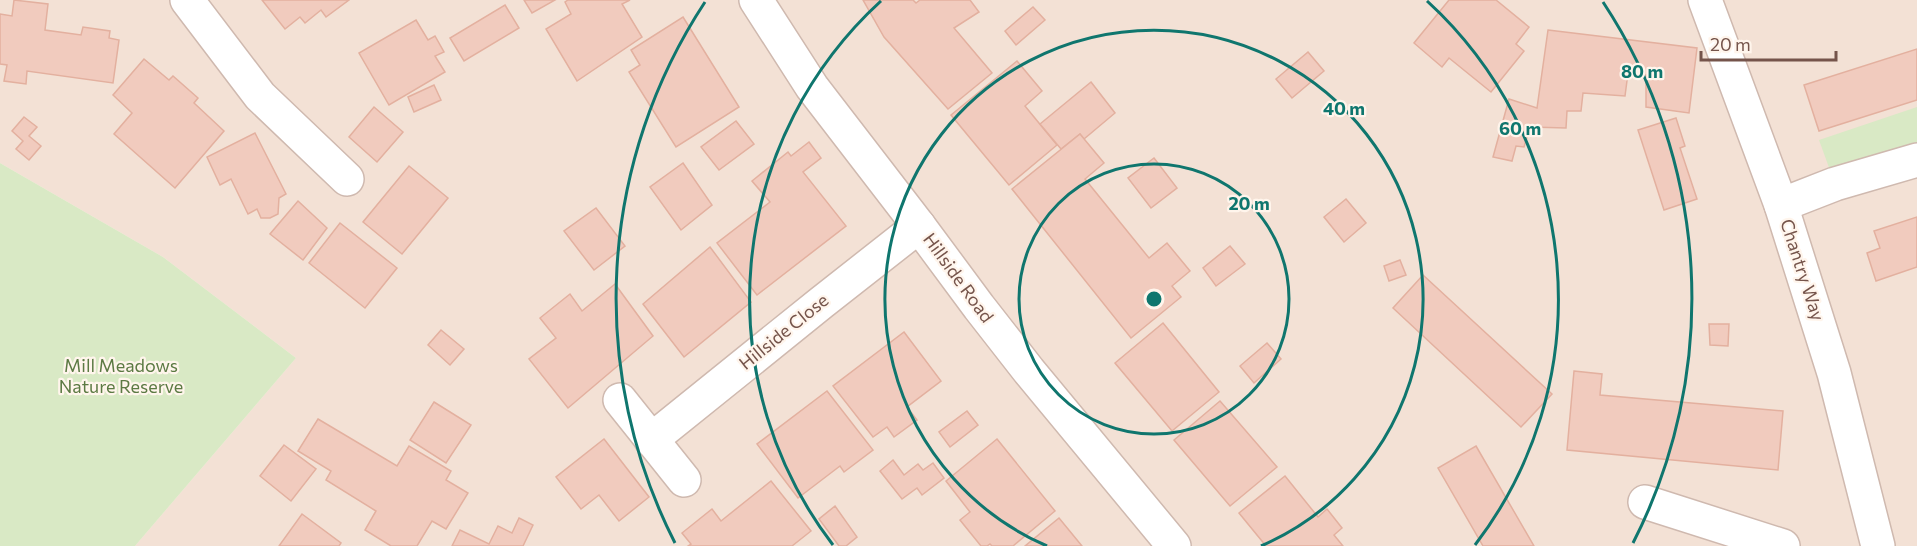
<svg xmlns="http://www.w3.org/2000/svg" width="1917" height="546" viewBox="0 0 1917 546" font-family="Commissioner,sans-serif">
  <rect width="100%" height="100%" fill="#fcf0e6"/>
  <path fill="#f3e1d5" d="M 0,0 L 1917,0 L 1917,546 L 135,546 L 296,358 L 163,257 L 0,163 Z"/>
  <g fill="#d9e9c5">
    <path d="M 1917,107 L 1917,160 L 1835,184 L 1819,140 Z"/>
    <path d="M 0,163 L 163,257 L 296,358 L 135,546 L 0,546 Z"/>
  </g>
  <g fill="#f1cbbe" stroke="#e3b09f" stroke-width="1.5">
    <path d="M 14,0 L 48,4 L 45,30 L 81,35 L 83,27 L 110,31 L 109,38 L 119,40 L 113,83 L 27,71 L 26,84 L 4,81 L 7,65 L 0,64 L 0,14 L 12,16 Z"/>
    <path d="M 262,0 L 349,0 L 326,17 L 321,10 L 305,23 L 300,17 L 285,29 Z"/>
    <path d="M 524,0 L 555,0 L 532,13 Z"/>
    <path d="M 568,0 L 630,0 L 622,4 L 642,37 L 577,81 L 546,29 L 571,14 L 565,2 Z"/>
    <path d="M 863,0 L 913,0 L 916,3 L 920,0 L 970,0 L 979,12 L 954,28 L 992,73 L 948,109 L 884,37 Z"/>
    <path d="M 1449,0 L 1496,0 L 1529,27 L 1516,44 L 1524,51 L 1491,92 L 1449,58 L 1442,67 L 1414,43 Z"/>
    <path d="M 505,5 L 519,28 L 464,61 L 450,38 Z"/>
    <path d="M 1033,7 L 1045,20 L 1016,45 L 1005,31 Z"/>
    <path d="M 683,17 L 739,107 L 676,147 L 629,72 L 640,65 L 631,50 Z"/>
    <path d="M 416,20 L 428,40 L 435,36 L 444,52 L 435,56 L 445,72 L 389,105 L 359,53 Z"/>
    <path d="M 1548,30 L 1697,48 L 1689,113 L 1646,107 L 1646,75 L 1628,73 L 1625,96 L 1583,93 L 1581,111 L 1567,111 L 1566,128 L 1530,127 L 1524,147 L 1516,146 L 1512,161 L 1493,157 L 1509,99 L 1537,108 Z"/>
    <path d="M 1917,49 L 1917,100 L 1819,131 L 1804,85 Z"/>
    <path d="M 1308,52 L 1324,71 L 1292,98 L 1276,79 Z"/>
    <path d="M 144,59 L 169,80 L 173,76 L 198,98 L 194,103 L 224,131 L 175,188 L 114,134 L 132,113 L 113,95 Z"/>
    <path d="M 1017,61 L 1042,91 L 1025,106 L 1057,145 L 1009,185 L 951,115 Z"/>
    <path d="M 1091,82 L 1115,113 L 1084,139 L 1080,134 L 1061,149 L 1040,124 Z"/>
    <path d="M 434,85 L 441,100 L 414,112 L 408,97 Z"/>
    <path d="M 374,107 L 403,132 L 377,162 L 349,137 Z"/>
    <path d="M 24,117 L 37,127 L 29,136 L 41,146 L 29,160 L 16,149 L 23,141 L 12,131 Z"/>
    <path d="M 1676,118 L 1685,146 L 1680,148 L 1697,199 L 1664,210 L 1638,130 Z"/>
    <path d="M 736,121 L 754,144 L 719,170 L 701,147 Z"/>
    <path d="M 255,133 L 286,194 L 279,198 L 278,214 L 270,218 L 261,218 L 257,209 L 248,214 L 231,179 L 220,185 L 207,157 Z"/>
    <path d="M 1080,134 L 1104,163 L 1085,179 L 1149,258 L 1167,243 L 1190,271 L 1172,286 L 1181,297 L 1131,338 L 1012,189 Z"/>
    <path d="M 809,142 L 821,158 L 803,172 L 846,226 L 757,295 L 717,243 L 770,202 L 752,181 L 788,152 L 791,156 Z"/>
    <path d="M 1154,158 L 1177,188 L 1151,208 L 1128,178 Z"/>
    <path d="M 683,163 L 712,205 L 681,230 L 650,187 Z"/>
    <path d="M 409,166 L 448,198 L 402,254 L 363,222 Z"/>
    <path d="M 1346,199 L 1366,223 L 1344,242 L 1324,217 Z"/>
    <path d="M 298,201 L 327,228 L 303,260 L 270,234 Z"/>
    <path d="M 596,208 L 625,246 L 594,270 L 564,231 Z"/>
    <path d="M 1917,217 L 1917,267 L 1876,281 L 1867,253 L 1880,248 L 1874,231 Z"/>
    <path d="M 340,223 L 397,268 L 365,308 L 309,263 Z"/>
    <path d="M 1230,246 L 1245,264 L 1216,286 L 1203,268 Z"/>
    <path d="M 710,247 L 751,302 L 684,357 L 643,304 Z"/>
    <path d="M 1400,260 L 1406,275 L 1389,281 L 1384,266 Z"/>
    <path d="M 1423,275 L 1552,394 L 1521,427 L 1393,308 Z"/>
    <path d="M 615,284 L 653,336 L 568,408 L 529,359 L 556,338 L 540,318 L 570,294 L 582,311 Z"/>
    <path d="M 1163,323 L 1219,392 L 1172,431 L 1115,363 Z"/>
    <path d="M 1709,324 L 1729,324 L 1728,346 L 1710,345 Z"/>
    <path d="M 441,330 L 464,349 L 450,365 L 428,345 Z"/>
    <path d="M 904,332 L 941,381 L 907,407 L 917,420 L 894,437 L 887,427 L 873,437 L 833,386 Z"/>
    <path d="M 1267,343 L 1281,359 L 1254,383 L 1240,366 Z"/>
    <path d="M 1574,371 L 1602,374 L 1600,395 L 1783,411 L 1778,470 L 1567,450 Z"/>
    <path d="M 827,391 L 873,450 L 844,472 L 840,466 L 798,498 L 757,444 Z"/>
    <path d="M 1220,401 L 1277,467 L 1230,506 L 1174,440 Z"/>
    <path d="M 434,402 L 471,425 L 446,463 L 410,440 Z"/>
    <path d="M 967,411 L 978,425 L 950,447 L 939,432 Z"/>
    <path d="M 318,419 L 397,466 L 409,446 L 451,471 L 446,480 L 468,493 L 446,529 L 432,521 L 417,546 L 391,546 L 365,530 L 376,511 L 326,480 L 331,471 L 298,451 Z"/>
    <path d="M 604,439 L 649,497 L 619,521 L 599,495 L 581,509 L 556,477 Z"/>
    <path d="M 997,439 L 1055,511 L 1013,546 L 992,546 L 990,544 L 987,546 L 981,546 L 960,520 L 970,512 L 946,481 Z"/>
    <path d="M 284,445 L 316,469 L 291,501 L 260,476 Z"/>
    <path d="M 1476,446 L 1534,546 L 1483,546 L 1438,468 Z"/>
    <path d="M 893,460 L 904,475 L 918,464 L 923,470 L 933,463 L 944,478 L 922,495 L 917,488 L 902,499 L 880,471 Z"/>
    <path d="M 1285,476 L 1318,517 L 1327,509 L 1342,528 L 1334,535 L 1343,546 L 1266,546 L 1239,513 Z"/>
    <path d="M 771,481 L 811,531 L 792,546 L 688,546 L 691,544 L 682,533 L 712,509 L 721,521 Z"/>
    <path d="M 835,506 L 857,537 L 846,546 L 839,546 L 819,519 Z"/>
    <path d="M 302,514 L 341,543 L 339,546 L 279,546 Z"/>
    <path d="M 519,518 L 533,525 L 523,546 L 452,546 L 460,530 L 489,544 L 498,526 L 512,533 Z"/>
    <path d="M 1059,518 L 1082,546 L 1025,546 Z"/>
  </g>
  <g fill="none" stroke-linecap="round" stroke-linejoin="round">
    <defs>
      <g id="minor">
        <path d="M 187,0 L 260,96 L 347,179"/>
        <path d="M 756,0 L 812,87 L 919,226 L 979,307 L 1029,371 L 1174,546"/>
        <path d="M 1705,0 L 1781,205 L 1834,373 L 1878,546"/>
        <path d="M 1781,205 L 1835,184 L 1917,160"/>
        <path d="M 620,400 L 684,480"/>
        <path d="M 651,440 L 821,303 L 919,226"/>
        <path d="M 1645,502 L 1783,546"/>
      </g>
    </defs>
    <use href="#minor" stroke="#cfb9af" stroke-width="36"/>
    <use href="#minor" stroke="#fff" stroke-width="33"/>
  </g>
  <g fill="none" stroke="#0f766e" stroke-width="3">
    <circle cx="1154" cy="299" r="135"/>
    <path d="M1047 546A269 269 0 1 1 1261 546"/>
    <path d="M833 545A404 404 0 0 1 881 1M1427 1A404 404 0 0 1 1475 545"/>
    <path d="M675 543A538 538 0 0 1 705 2M1603 2A538 538 0 0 1 1633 543"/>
  </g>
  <g text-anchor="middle" stroke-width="4.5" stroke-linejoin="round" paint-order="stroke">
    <g font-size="18" fill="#75544b" stroke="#fff5ec">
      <text transform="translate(1802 270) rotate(72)" y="6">Chantry Way</text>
      <text transform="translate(958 278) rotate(54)" y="6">Hillside Road</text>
      <text transform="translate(784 332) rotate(-39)" y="6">Hillside Close</text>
    </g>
    <g font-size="18" fill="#5c7a43" stroke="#fff5ec">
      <text x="121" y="372">Mill Meadows<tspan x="121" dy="21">Nature Reserve</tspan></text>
    </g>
  </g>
  <circle cx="1154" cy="299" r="9" fill="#0f766e" stroke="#fff5ec" stroke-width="3"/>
  <g font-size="18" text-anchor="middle" font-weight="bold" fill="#0f766e" stroke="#fff5ec" stroke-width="4.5" stroke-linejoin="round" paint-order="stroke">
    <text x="1642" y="78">80 m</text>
    <text x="1344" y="115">40 m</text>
    <text x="1520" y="135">60 m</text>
    <text x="1249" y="210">20 m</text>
  </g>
  <path d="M1701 51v9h135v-9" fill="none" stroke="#75544b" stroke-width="3"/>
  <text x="1710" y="51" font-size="18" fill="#75544b" stroke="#fff5ec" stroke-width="4.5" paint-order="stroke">20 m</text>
</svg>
